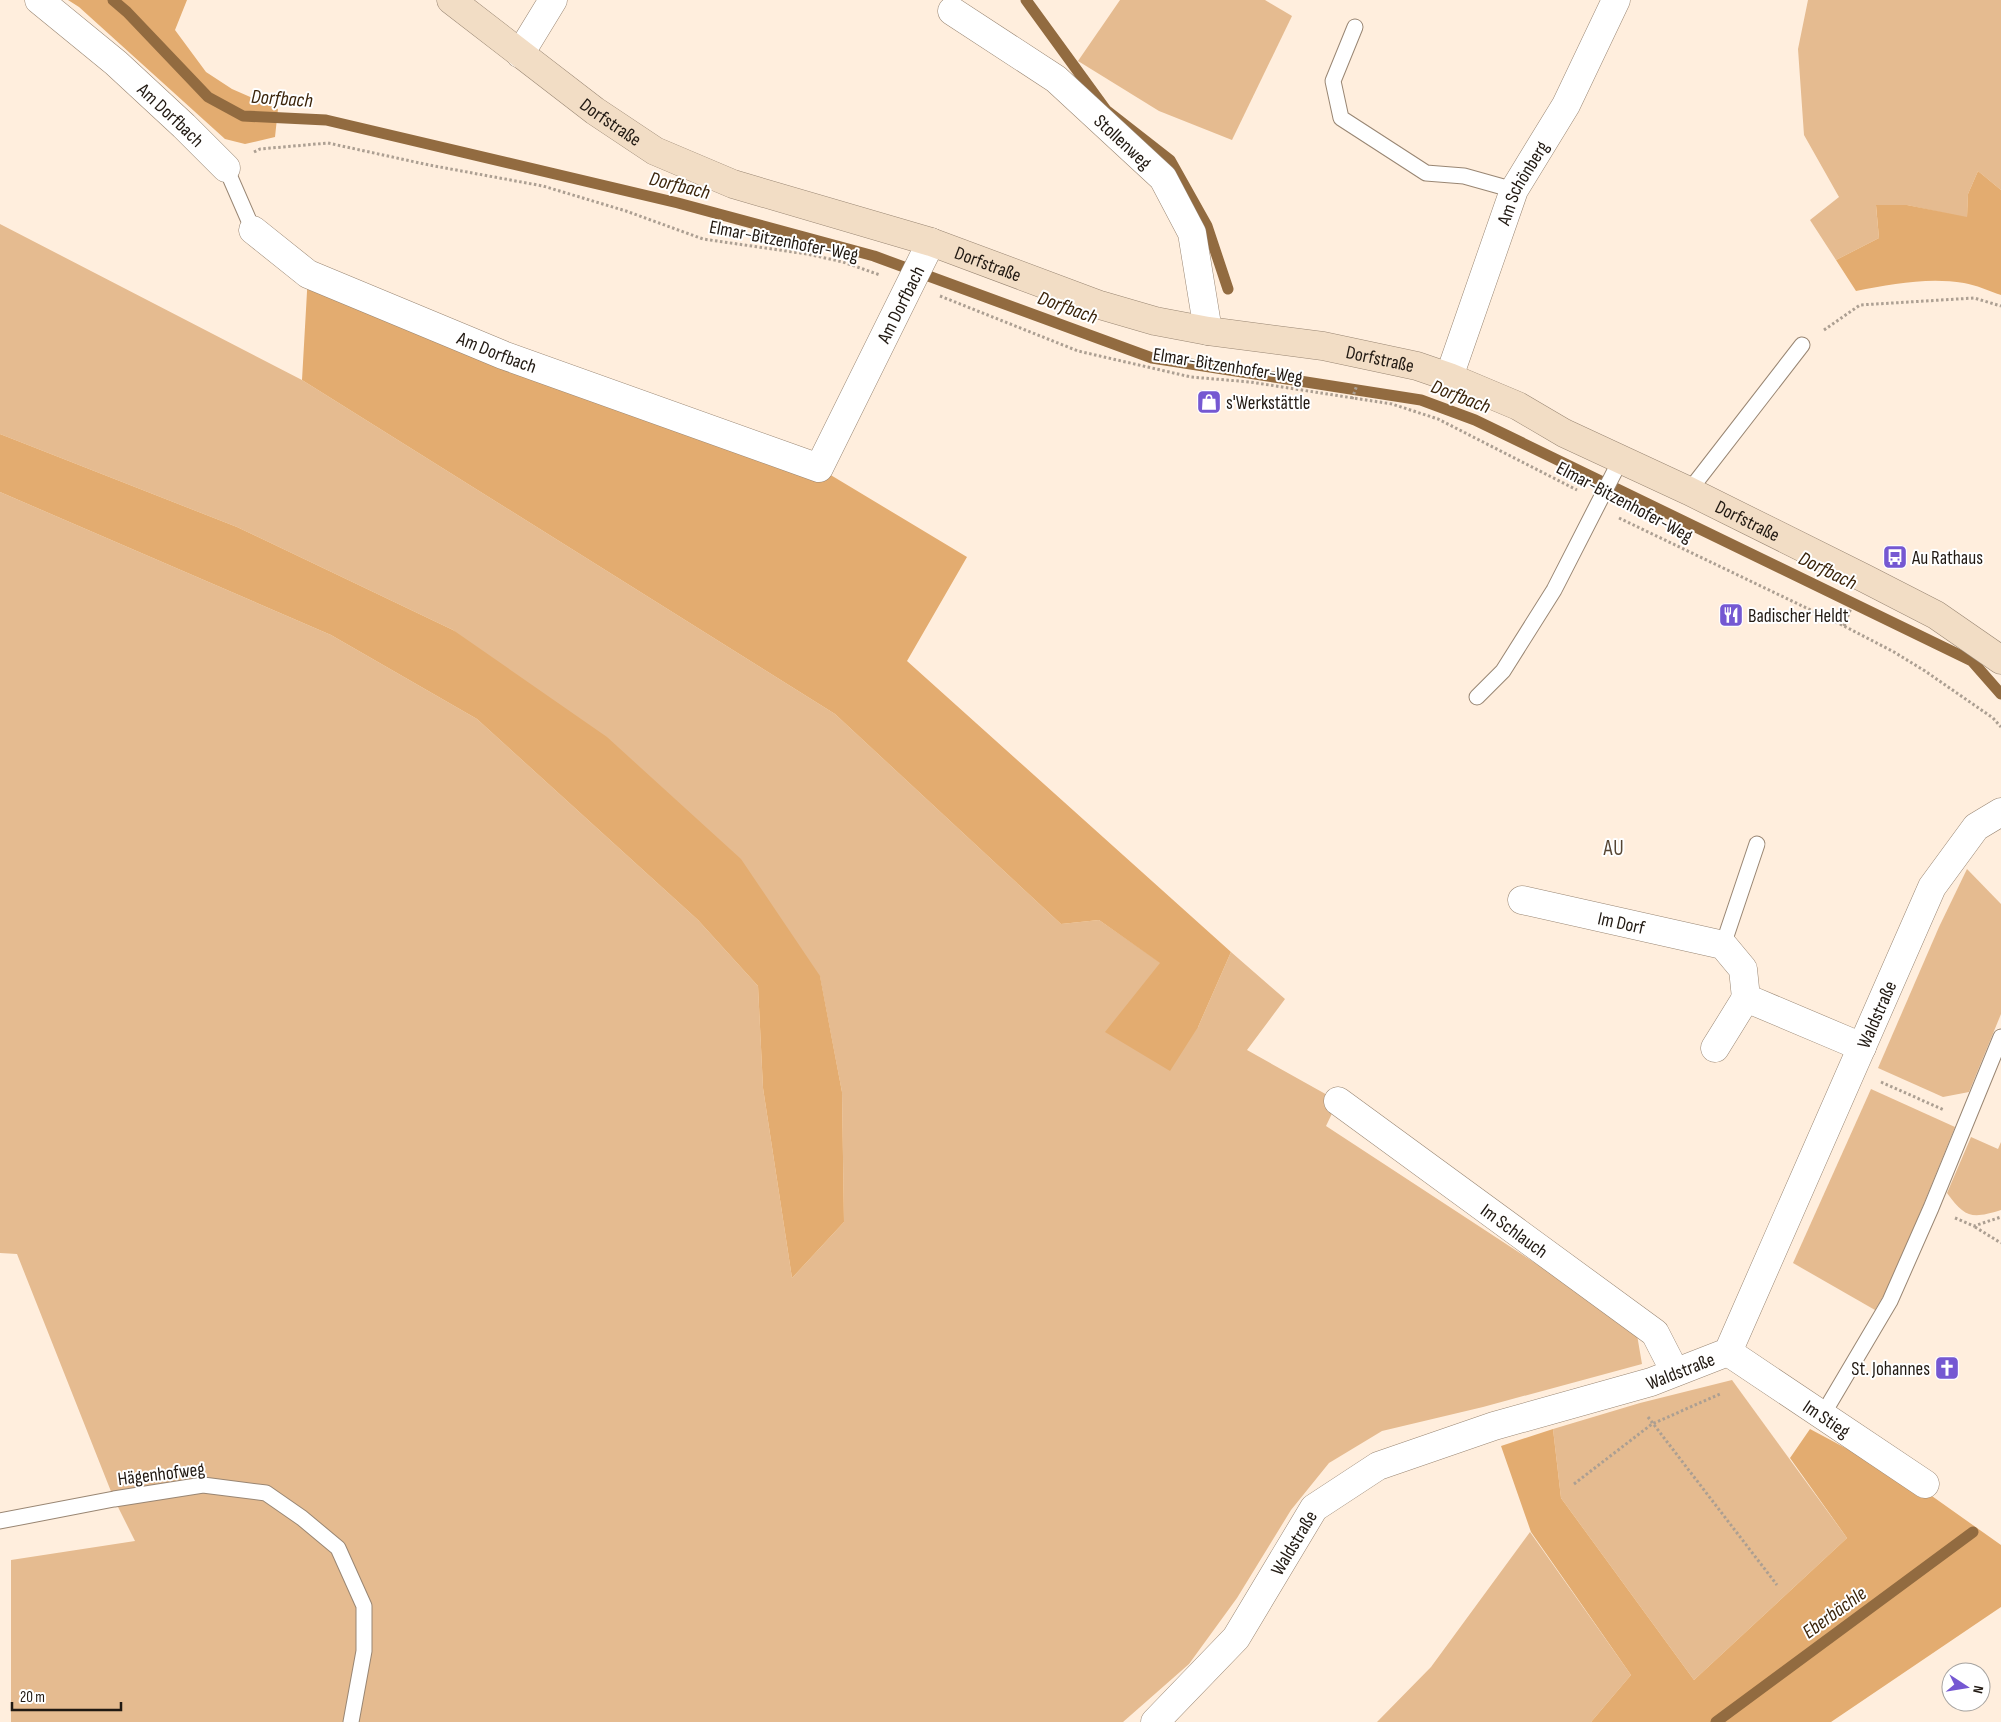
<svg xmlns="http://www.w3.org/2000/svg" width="2001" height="1722" viewBox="0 0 2001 1722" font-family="'Sofia Sans Condensed',sans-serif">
  <rect width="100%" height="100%" fill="#fed"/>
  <g fill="#e5bb90">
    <path d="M 1120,0 L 1265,0 L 1292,16 L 1232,140 L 1159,111 L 1078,61 Z"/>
    <path d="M 1808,0 L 2001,0 L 2001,190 L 1978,171 L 1968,194 L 1967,218 L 1907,205 L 1876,206 L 1879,238 L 1836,260 L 1810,220 L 1839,197 L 1804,135 L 1798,49 Z"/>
    <path d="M 0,224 L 302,380 L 835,714 L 1061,924 L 1099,920 L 1161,963 L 1198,1027 L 1231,952 L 1285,999 L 1247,1050 L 1338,1101 L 1326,1126 L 1636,1329 L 1642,1364 L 1483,1407 L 1382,1431 L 1329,1463 L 1291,1510 L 1237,1598 L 1189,1664 L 1123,1722 L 11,1722 L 11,1560 L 135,1541 L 114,1499 L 17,1254 L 0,1253 L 0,492 L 331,635 L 477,719 L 698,920 L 758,986 L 763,1088 L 792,1278 L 844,1222 L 842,1092 L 820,977 L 453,630 L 237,527 L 0,434 Z"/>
    <path d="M 1967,869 L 2001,904 L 2001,1014 L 1969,1092 L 1943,1097 L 1878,1068 L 1939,927 Z"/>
    <path d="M 1871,1089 L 1955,1127 L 1892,1282 L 1875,1310 L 1793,1263 Z"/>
    <path d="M 1971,1137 L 1998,1149 L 2001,1142 L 2001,1210 C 1972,1219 1965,1218 1947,1193 Z"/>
    <path d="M 1732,1380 L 1847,1538 L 1694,1680 L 1561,1498 L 1553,1429 L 1640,1403 Z"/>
    <path d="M 1530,1532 L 1631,1675 L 1591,1722 L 1377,1722 L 1431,1667 Z"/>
  </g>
  <g fill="#e3ac70">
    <path d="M 68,0 L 187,0 L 175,30 L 206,72 L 232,89 L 278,109 L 275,137 L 245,144 L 225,139 L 79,7 Z"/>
    <path d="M 1978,171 L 2001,190 L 2001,295 C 1989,291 1976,285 1964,283 C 1928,277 1892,284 1856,291 L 1836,260 L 1879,238 L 1876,205 L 1907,205 L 1967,217 L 1968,194 Z"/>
    <path d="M 308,274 L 819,468 L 967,557 L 907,661 L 1231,952 L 1198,1027 L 1170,1071 L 1105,1032 L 1160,963 L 1099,920 L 1061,924 L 835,714 L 302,380 Z"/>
    <path d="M 0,434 L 237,527 L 453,630 L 607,737 L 741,859 L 820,976 L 842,1092 L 844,1222 L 792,1278 L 763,1088 L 758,986 L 698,920 L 477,719 L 331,635 L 0,492 Z"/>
    <path d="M 1553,1429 L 1561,1498 L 1694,1680 L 1847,1538 L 1790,1458 L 1810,1429 L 1922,1489 L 2001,1545 L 2001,1607 L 1831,1722 L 1591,1722 L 1631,1675 L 1531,1532 L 1501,1446 Z"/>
  </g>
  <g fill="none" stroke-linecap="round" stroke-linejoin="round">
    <g stroke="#926b40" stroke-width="11">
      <path d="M 113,0 L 127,12 L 208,97 L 243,116 L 326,120 L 678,203 L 874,256 L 1152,358 L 1421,400 L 1475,420 L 1972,661 L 2001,694"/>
      <path d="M 1026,0 L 1106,110 L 1170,160 L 1207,226 L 1228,289"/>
      <path d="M 1716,1722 L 1973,1532"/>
    </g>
    <defs>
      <g id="lane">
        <path d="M 1355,27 L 1333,81 L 1341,118 L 1426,173 L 1464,176 L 1514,190"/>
        <path d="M 226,168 L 253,230"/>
        <path d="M 1689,491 L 1802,345"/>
        <path d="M 1477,697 L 1503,671 L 1554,590 L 1621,459"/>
        <path d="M 1723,945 L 1757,844"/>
        <path d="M 1822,1416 L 1890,1301 L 1931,1208 L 2001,1037"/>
        <path d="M 0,1521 L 114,1499 L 203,1485 L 266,1493 L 302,1518 L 338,1548 L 364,1606 L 364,1651 L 351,1722"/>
      </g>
      <g id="street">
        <path id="s1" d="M 39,0 L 116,63 L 184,126 L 226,168"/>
        <path id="s2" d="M 952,11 L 1056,79 L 1163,178 L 1192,233 L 1208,331"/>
        <path d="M 520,54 L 553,0"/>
        <path id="s3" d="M 253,230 L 308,274 L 503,355 L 819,468 L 931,242"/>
        <path id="s4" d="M 1449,377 L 1514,190 L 1566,105 L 1616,0"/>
        <path id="s5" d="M 1522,900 L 1723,945 L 1743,969 L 1746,998 L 1862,1047"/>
        <path d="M 1715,1048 L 1746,998"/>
        <path id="s6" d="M 1338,1101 L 1655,1333 L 1675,1372"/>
        <path id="s7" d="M 1728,1352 L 1925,1484"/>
        <path id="s8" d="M 1155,1722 L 1236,1638 L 1314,1508 L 1378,1466 L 1494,1426 L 1651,1382 L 1728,1352 L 1932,887 L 1976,827 L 2001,812"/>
      </g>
      <g id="secondary">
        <path id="s9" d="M 451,0 L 595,111 L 655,151 L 733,184 L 931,242 L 1100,305 L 1155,321 L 1208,331 L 1323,346 L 1417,366 L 1449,377 L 1518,406 L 1564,433 L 1689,491 L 1864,578 L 1936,615 L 2001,660"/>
      </g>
    </defs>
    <use href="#lane" stroke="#998673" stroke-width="17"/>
    <use href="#street" stroke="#998673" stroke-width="29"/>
    <use href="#secondary" stroke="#998673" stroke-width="29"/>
    <g stroke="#ac9f92" stroke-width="3" stroke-dasharray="2.5 2.5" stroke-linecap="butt">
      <path d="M 254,152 L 260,149 L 328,143 L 429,165 L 543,186 L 626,211 L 703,239 L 807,254 L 843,262 L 880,275"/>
      <path d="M 940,296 L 1078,351 L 1191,377 L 1250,382 L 1392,404 L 1438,419 L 1577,490"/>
      <path d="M 1824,330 L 1860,305 L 1974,298 L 2001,306"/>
      <path d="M 1352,399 L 1357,385"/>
      <path d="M 1619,518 L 1844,626 L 1894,652 L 1925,671 L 1993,718 L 2001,727"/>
      <path d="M 1844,626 L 1851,608"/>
      <path d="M 1881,1082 L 1944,1110"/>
      <path d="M 1955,1218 L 1974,1226 L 2001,1217"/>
      <path d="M 1975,1227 L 2001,1243"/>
      <path d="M 1648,1417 L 1777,1585"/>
      <path d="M 1574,1484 L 1652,1424 L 1720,1394"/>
    </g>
    <use href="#lane" stroke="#fff" stroke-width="15"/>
    <use href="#street" stroke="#fff" stroke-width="28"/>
    <use href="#secondary" stroke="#f2ddc5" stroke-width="28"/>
  </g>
  <defs>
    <symbol id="shop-square" viewBox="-11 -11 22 22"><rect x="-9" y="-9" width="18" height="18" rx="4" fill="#7558d2" stroke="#fff"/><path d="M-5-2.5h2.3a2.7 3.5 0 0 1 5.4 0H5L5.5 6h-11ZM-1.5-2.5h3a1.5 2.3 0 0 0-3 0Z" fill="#fff"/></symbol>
    <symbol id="bus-square" viewBox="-11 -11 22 22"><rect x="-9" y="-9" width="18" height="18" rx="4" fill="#7558d2" stroke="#fff"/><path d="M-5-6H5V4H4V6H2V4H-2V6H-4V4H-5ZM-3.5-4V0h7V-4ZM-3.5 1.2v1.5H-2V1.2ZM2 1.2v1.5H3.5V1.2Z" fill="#fff"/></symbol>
    <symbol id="restaurant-square" viewBox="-11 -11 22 22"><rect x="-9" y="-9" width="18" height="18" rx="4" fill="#7558d2" stroke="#fff"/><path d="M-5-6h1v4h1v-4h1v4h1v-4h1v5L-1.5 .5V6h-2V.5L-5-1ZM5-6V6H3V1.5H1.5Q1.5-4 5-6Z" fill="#fff"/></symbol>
    <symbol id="church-square" viewBox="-11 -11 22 22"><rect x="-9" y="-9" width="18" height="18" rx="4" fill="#7558d2" stroke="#fff"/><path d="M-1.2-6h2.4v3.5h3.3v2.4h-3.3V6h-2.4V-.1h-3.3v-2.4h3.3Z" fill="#fff"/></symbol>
  </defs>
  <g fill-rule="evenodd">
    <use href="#shop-square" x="1195" y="388" width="28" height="28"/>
    <use href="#bus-square" x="1881" y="543" width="28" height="28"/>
    <use href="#restaurant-square" x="1717" y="601" width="28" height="28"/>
    <use href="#church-square" x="1933" y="1354" width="28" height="28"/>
  </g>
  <g text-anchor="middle" stroke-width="4" stroke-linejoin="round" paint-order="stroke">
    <g font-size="19" fill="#211912" stroke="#fff">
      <text dy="7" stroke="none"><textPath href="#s1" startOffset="175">Am Dorfbach</textPath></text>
      <text dy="7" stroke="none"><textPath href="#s9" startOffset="201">Dorfstraße</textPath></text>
      <text dy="7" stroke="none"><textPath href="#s2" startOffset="216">Stollenweg</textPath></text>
      <text dy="7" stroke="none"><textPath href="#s4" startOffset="208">Am Schönberg</textPath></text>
      <text transform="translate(784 240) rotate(11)" y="7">Elmar-Bitzenhofer-Weg</text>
      <text dy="7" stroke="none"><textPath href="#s9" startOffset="606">Dorfstraße</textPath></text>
      <text dy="7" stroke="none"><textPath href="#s3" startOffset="800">Am Dorfbach</textPath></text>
      <text dy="7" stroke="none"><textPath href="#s3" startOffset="275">Am Dorfbach</textPath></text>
      <text dy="7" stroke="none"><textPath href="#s9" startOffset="1011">Dorfstraße</textPath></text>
      <text transform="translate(1228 365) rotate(9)" y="7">Elmar-Bitzenhofer-Weg</text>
      <text transform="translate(1625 501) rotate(28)" y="7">Elmar-Bitzenhofer-Weg</text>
      <text dy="7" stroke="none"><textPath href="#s9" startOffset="1414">Dorfstraße</textPath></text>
      <text dy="7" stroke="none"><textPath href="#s5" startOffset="102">Im Dorf</textPath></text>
      <text dy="7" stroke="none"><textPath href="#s8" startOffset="1082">Waldstraße</textPath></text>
      <text dy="7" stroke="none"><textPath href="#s6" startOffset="219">Im Schlauch</textPath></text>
      <text dy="7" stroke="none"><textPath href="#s8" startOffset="662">Waldstraße</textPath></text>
      <text dy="7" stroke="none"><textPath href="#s7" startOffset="119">Im Stieg</textPath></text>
      <text transform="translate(161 1473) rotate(-7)" y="7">Hägenhofweg</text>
      <text dy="7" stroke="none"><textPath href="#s8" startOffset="228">Waldstraße</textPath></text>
    </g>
    <g font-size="19" fill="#211912" stroke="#fff" text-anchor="start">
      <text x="1226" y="409">s'Werkstättle</text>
      <text x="1912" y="564">Au Rathaus</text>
      <text x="1748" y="622">Badischer Heldt</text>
      <text x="1930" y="1375" text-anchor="end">St. Johannes</text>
    </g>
    <g font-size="20" font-style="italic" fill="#3b240a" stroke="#fff">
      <text transform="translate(282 98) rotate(4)" y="7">Dorfbach</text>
      <text transform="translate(680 185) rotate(14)" y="7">Dorfbach</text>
      <text transform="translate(1068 307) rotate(20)" y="7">Dorfbach</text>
      <text transform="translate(1461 396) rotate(21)" y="7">Dorfbach</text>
      <text transform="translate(1828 570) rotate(26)" y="7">Dorfbach</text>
      <text transform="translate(1834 1612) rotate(-36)" y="7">Eberbächle</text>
    </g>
    <g font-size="21" letter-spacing="1" fill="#564533" stroke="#fff">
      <text x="1614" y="855">AU</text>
    </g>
  </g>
  <g transform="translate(1966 1687) rotate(102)"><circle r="24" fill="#ffffff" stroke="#a6a3a0"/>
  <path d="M0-4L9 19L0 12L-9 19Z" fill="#7558d2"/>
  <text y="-8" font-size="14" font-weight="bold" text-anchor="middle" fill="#211912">N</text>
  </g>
  <path d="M12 1702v8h109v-8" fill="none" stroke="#211912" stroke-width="2.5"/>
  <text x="20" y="1702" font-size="15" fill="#211912" stroke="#ffffff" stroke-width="4" paint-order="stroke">20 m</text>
</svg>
